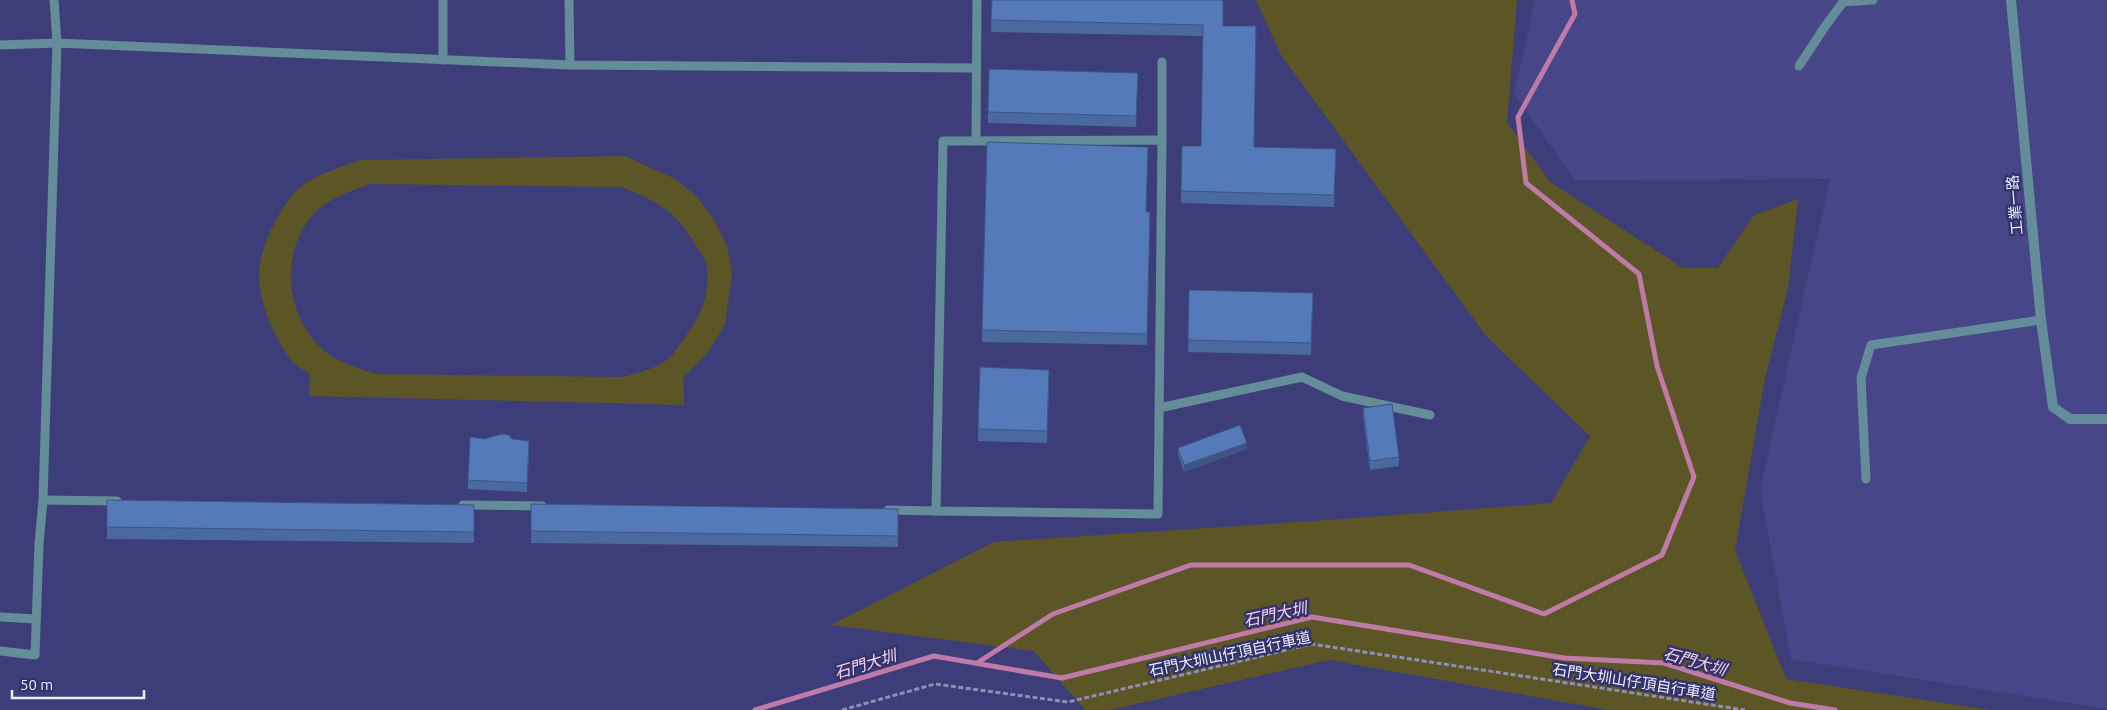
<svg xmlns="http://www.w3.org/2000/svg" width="2107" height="710" viewBox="0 0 2107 710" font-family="Ubuntu,'Noto Sans TC',sans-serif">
  <rect width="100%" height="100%" fill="#3d3e79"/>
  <path fill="#464688" d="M 1535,0 L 2107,0 L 2107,709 L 1791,659 L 1760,489 L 1830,179 L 1575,180 L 1514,94 Z"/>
  <g fill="#5c5525" fill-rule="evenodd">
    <path d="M 1256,0 L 1517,0 L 1507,122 L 1550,182 L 1683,268 L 1718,268 L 1753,216 L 1798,199 L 1788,288 L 1765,378 L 1735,550 L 1786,679 L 1990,710 L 1608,710 L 1329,660 L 1110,710 L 1085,710 L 1034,651 L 831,625 L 994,542 L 1343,519 L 1551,503 L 1590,436 L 1486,336 L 1281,55 Z"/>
    <path d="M 625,156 L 675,179 L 696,196 L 713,218 L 727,246 L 732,273 L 725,325 L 708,352 L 683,378 L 684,405 L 309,396 L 310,374 C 304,370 296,366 292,361 C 272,336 253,290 261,258 C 264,246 269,233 275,222 C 281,210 289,197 299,188 C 316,174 341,167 361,160 ZM 370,184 L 621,187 C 658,201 677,212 697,247 C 700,252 705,258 706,263 C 712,295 699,320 680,344 C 676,349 673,355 668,359 C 656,369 637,373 622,377 L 376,374 C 357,368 336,362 321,348 C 286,314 280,256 311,217 C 325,199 349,192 370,184 Z"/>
  </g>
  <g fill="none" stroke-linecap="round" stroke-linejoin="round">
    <g stroke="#c07aa8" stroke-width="5">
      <path d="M 977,663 L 1053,614 L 1191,565 L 1409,565 L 1544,614 L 1662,555 L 1694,477 L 1657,366 L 1639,274 L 1526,183 L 1518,117 L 1575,14 L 1572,0"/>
      <path d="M 755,710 L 934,656 L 1062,678 L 1312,617 L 1564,658 L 1664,663 L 1790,703 L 1835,710"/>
    </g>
    <path stroke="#8e8fb6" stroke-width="3" stroke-dasharray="5 2.5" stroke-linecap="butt" d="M 842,710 L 935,684 L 1068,702 L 1312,644 L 1745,710"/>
    <g stroke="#658c99" stroke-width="9">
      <path d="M 443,0 L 443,60"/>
      <path d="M 569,0 L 570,65"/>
      <path d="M 0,45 L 57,43 L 54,0"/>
      <path d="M 1162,62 L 1162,140"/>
      <path d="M 1799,66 L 1824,28 L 1843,2 L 1873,0"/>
      <path d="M 1162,140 L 1158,514 L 936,511 L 943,141 Z"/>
      <path d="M 976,141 L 977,0"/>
      <path d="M 1159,408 L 1302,377 L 1342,396 L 1430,415"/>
      <path d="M 1866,479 L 1861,378 L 1871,345 L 2041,320"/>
      <path d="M 43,500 L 117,501"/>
      <path d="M 463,505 L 542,506"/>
      <path d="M 888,510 L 936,511"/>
      <path d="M 0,617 L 36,619"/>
      <path d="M 0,651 L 35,655 L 39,544 L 43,500 L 57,43 L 570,65 L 976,68"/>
    </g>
    <path stroke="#658c99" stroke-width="10" d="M 2011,0 L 2041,320 L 2053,407 L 2070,419 L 2107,419"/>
  </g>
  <g fill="#49699f">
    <path d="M 992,0 L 1223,26 L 1254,147 L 1336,149 L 1334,207 L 1181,203 L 1181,191 L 1201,146 L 1203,36 L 991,32 Z"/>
    <path d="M 1138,73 L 1136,127 L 988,123 L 988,112 Z"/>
    <path d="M 1148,159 L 1146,212 L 1150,224 L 1147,345 L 982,342 L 982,330 Z"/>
    <path d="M 1189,290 L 1313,293 L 1311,355 L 1188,352 Z"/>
    <path d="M 1049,382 L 1047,443 L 978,441 L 978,429 Z"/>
    <path d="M 1363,408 L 1399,457 L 1399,466 L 1370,470 L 1363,417 Z"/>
    <path d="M 484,439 L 512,439 L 529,450 L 527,492 L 468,489 L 468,480 Z"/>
    <path d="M 1178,448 L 1247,449 L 1184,472 L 1178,454 Z"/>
    <path d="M 107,500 L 474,505 L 474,543 L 107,539 Z"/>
    <path d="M 531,504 L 898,509 L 898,547 L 531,543 Z"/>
  </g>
  <path fill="#3c5582" d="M 1247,443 L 1247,449 L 1184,472 L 1184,465 Z"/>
  <g fill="#557ab9" stroke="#3c5582">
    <path d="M 992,0 L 1223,0 L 1223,26 L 1256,26 L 1254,147 L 1336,149 L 1334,195 L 1181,191 L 1182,146 L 1201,146 L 1203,25 L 991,20 Z"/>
    <path d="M 989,69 L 1138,73 L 1136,116 L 988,112 Z"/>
    <path d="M 987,142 L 1148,147 L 1146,212 L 1150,212 L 1147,334 L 982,330 Z"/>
    <path d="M 1189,290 L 1313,293 L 1311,343 L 1188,340 Z"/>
    <path d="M 980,367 L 1049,370 L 1047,431 L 978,429 Z"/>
    <path d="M 1392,404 L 1399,457 L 1370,461 L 1363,408 Z"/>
    <path d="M 1240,425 L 1247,443 L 1184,465 L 1178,448 Z"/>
    <path d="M 502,434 L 509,435 L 512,439 L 529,441 L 527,483 L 468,480 L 470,437 L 484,439 Z"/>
    <path d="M 107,500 L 474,505 L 474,532 L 107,527 Z"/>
    <path d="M 531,504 L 898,509 L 898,536 L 531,531 Z"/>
  </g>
  <g text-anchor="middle" stroke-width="5" stroke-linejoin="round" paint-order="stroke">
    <g font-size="15" fill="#eeeffe" stroke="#33336c">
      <text transform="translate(2015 205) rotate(-95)" y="5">工業一路</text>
      <text transform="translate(1230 654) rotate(-12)" y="5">石門大圳山仔頂自行車道</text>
      <text transform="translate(1634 682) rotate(9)" y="5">石門大圳山仔頂自行車道</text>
    </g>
    <g font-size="16" font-style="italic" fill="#fad2eb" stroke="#33336c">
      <text transform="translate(1275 614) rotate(-12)" y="6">石門大圳</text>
      <text transform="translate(1695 661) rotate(16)" y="6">石門大圳</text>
      <text transform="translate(865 664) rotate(-17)" y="6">石門大圳</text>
    </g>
  </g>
  <path d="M12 690v8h132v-8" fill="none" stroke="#eeeffe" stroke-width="2.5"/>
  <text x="20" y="690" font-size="15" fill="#eeeffe" stroke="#33336c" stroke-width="4" paint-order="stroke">50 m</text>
</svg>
